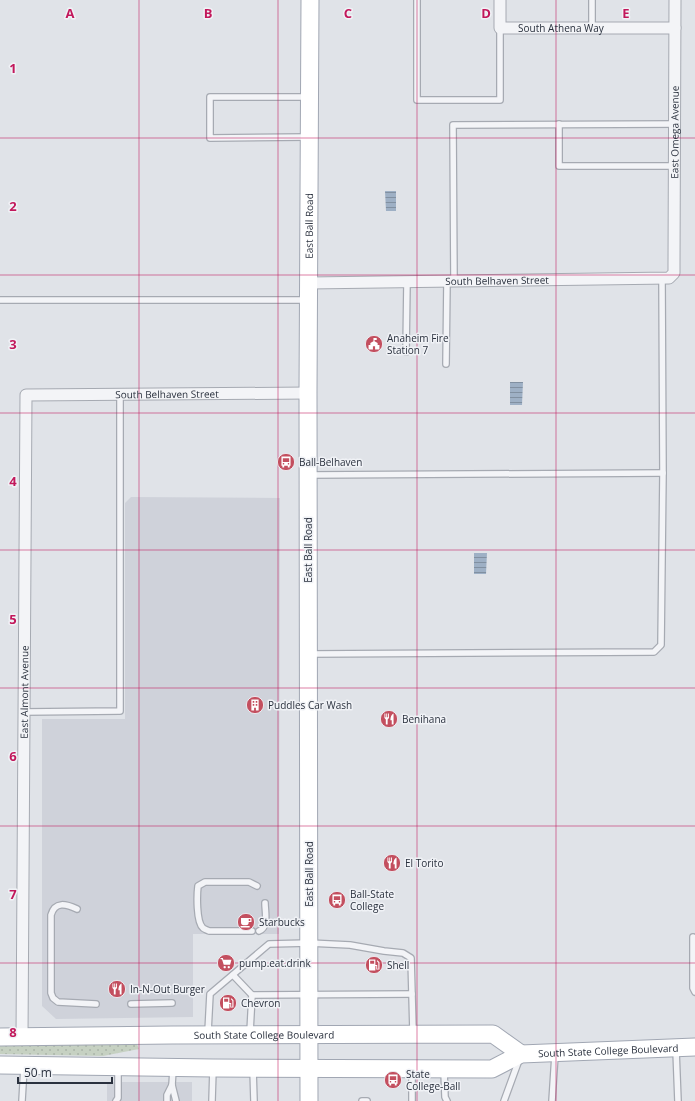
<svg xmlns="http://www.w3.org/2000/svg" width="695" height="1101" viewBox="0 0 695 1101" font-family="'Open Sans',sans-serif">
  <defs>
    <pattern id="garden-dots" width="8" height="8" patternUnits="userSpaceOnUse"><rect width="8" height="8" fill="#c6d1c2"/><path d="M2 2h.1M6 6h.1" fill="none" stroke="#aab4a8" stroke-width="1.8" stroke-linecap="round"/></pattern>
    <pattern id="water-rules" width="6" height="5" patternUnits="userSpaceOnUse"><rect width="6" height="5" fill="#9eb0c5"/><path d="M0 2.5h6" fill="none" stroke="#8190a1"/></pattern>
  </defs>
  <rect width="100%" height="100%" fill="#e0e3e8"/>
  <g fill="#cfd2da">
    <path d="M 131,497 L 280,498 L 279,934 L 193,934 L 193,1017 L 56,1019 L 42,1006 L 42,719 L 125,719 L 125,503 Z"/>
    <rect x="107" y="1082" width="85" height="19"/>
  </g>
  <path fill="url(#garden-dots)" d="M 137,1044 L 139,1049 L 103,1056 L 0,1054 L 0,1046 Z"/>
  <g fill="url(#water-rules)">
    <path d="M 385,191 L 396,191 L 396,211 L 386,211 Z"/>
    <path d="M 510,382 L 523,382 L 522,405 L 510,405 Z"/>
    <path d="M 474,553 L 487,553 L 486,574 L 474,574 Z"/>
  </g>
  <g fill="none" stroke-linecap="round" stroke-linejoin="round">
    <defs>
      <g id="service">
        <path d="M 417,0 L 417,100 L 500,100 L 500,28"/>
        <path d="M 592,0 L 592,28"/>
        <path d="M 559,124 L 559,166 L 674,166"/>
        <path d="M 307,137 L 210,138 L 210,97 L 308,97"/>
        <path d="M 454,281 L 453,125 L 675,124"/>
        <path d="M 0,300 L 306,300"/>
        <path d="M 406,352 L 407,282"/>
        <path d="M 446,364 L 447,281"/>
        <path d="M 309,475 L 663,473"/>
        <path d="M 311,654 L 654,652 L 661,645 L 663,473 L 662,279"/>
        <path d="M 24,712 L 120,711 L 120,394"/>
        <path d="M 77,909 C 66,904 55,901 51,915 L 51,993 L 53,998 L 58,1002 L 96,1004"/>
        <path d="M 252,931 L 209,931 C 207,930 204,929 203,928 C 196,922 197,894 198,886 L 205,882 L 249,882 L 257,886"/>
        <path d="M 259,931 C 269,927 265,912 265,903"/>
        <path d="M 693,937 L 693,988 L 695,992"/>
        <path d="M 233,975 L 252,995"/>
        <path d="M 131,1004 L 172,1003"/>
        <path d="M 208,1032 L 210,994 L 269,944 L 309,943 L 350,945 L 384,951 L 403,953 L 411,958 L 413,1032"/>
        <path d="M 250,1032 L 252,995 L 412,994"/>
        <path d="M 676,1050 L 678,1101"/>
        <path d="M 253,1069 L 254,1101"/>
        <path d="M 173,1070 L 172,1085 L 176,1101"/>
        <path d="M 444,1071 L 445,1097 L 447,1101"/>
        <path d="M 22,1101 L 24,1067"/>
        <path d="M 116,1101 L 118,1098 L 118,1069"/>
        <path d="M 167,1101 L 167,1095 L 172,1085"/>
        <path d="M 212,1101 L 213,1069"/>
        <path d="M 362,1101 L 367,1101"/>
        <path d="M 412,1101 L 412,1071"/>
        <path d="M 504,1101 L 519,1060"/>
        <path d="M 552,1101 L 555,1055"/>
      </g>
      <g id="minor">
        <path id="s1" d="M 500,0 L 500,28 L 675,28"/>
        <path id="s2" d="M 309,283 L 669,278 L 674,273 L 674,265 L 675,0"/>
        <path id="s3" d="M 22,1037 L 26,395 L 308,393"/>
      </g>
      <g id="primary">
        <path id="s4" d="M 0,1037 L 172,1035 L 493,1034 L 521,1054"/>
        <path id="s5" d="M 0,1065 L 213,1068 L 492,1069 L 521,1054 L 695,1047"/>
        <path id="s6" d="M 309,1101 L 308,393 L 310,0"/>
      </g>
    </defs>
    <use href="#service" stroke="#a6aab2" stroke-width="8"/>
    <use href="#minor" stroke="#a6aab2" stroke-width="13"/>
    <use href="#primary" stroke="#a1a7b3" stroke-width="19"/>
    <use href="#service" stroke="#f3f4f7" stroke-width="5.5"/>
    <use href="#minor" stroke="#f3f4f7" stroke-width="11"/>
    <use href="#primary" stroke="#fff" stroke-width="17"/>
  </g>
  <path fill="none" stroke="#c2185b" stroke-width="1" stroke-opacity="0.55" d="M 139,0 L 139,1101M 278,0 L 278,1101M 417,0 L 417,1101M 556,0 L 556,1101M 0,138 L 695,138M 0,275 L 695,275M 0,413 L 695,413M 0,550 L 695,550M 0,688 L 695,688M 0,826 L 695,826M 0,963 L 695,963"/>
  <defs>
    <symbol id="civic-disc" viewBox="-11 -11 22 22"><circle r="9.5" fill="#c34f5f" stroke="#f0f2f6"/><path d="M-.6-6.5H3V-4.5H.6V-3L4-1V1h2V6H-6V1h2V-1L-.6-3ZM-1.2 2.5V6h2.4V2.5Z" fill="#fff"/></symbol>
    <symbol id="bus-disc" viewBox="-11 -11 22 22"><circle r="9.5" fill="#c34f5f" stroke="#f0f2f6"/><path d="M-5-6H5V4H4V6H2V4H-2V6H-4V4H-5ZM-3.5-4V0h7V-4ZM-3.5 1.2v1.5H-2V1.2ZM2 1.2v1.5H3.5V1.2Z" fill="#fff"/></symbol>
    <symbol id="building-disc" viewBox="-11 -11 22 22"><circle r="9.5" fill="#c34f5f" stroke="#f0f2f6"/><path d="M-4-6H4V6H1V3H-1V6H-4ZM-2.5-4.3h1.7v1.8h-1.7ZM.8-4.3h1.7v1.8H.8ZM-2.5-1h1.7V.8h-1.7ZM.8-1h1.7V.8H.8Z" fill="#fff"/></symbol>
    <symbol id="restaurant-disc" viewBox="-11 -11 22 22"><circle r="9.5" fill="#c34f5f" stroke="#f0f2f6"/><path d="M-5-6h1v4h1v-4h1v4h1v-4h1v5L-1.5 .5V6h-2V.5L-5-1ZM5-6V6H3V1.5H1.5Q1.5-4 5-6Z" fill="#fff"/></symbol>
    <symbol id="cafe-disc" viewBox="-11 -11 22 22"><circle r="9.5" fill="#c34f5f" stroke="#f0f2f6"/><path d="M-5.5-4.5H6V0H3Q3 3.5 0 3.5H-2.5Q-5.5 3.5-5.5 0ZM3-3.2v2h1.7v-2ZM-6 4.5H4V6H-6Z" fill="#fff"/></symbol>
    <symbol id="supermarket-disc" viewBox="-11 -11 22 22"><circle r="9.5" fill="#c34f5f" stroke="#f0f2f6"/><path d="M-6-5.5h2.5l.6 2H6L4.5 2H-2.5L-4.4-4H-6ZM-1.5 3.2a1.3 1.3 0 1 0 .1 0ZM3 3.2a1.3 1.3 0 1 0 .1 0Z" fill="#fff"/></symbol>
    <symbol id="fuel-disc" viewBox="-11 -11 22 22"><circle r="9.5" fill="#c34f5f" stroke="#f0f2f6"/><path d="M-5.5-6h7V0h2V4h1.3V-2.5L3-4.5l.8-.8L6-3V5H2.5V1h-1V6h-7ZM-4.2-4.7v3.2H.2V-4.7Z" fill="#fff"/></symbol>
  </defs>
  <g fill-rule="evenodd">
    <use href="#civic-disc" x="364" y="334" width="20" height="20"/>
    <use href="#bus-disc" x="276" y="452" width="20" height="20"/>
    <use href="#building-disc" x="245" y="695" width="20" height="20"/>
    <use href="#restaurant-disc" x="379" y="709" width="20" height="20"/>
    <use href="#restaurant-disc" x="382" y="853" width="20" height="20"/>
    <use href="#bus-disc" x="327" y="890" width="20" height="20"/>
    <use href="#cafe-disc" x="236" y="912" width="20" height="20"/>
    <use href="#supermarket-disc" x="216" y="953" width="20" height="20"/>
    <use href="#fuel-disc" x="364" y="955" width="20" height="20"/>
    <use href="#restaurant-disc" x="107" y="979" width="20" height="20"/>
    <use href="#fuel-disc" x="218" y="993" width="20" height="20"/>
    <use href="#bus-disc" x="383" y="1070" width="20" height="20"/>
  </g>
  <g text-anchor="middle" stroke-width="3" stroke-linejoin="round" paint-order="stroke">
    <g font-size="10" fill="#2a313e" stroke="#f0f2f6">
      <text dy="4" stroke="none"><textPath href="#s1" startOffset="89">South Athena Way</textPath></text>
      <text dy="4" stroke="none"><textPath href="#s2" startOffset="508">East Omega Avenue</textPath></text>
      <text dy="4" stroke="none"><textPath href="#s6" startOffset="875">East Ball Road</textPath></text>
      <text dy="4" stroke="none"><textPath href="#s2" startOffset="188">South Belhaven Street</textPath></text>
      <text dy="4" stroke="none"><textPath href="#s3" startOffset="783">South Belhaven Street</textPath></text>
      <text transform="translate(308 550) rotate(-90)" y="4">East Ball Road</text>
      <text dy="4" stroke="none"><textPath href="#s3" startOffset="345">East Almont Avenue</textPath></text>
      <text transform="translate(309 874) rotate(-90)" y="4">East Ball Road</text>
      <text dy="4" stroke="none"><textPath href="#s4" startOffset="264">South State College Boulevard</textPath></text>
      <text dy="4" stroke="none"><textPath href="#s5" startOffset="612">South State College Boulevard</textPath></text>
    </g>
    <g font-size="10" fill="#2a313e" stroke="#f0f2f6" text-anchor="start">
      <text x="387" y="342">Anaheim Fire<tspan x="387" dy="12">Station 7</tspan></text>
      <text x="299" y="466">Ball-Belhaven</text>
      <text x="268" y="709">Puddles Car Wash</text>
      <text x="402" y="723">Benihana</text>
      <text x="405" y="867">El Torito</text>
      <text x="350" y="898">Ball-State<tspan x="350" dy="12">College</tspan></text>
      <text x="259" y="926">Starbucks</text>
      <text x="239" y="967">pump.eat.drink</text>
      <text x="387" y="969">Shell</text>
      <text x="130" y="993">In-N-Out Burger</text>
      <text x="241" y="1007">Chevron</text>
      <text x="406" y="1078">State<tspan x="406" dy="12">College-Ball</tspan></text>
    </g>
  </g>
  <g font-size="13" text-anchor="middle" font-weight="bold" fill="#c2185b" stroke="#f0f2f6" stroke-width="3" stroke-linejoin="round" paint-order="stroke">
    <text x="70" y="18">A</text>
    <text x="208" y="18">B</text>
    <text x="348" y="18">C</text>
    <text x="486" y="18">D</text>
    <text x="626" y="18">E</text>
    <text x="13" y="73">1</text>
    <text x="13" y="211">2</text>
    <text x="13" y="349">3</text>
    <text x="13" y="486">4</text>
    <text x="13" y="624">5</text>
    <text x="13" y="761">6</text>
    <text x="13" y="899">7</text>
    <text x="13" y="1037">8</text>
  </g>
  <path d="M18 1077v6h94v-6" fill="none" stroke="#2a313e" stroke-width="2"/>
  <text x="24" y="1077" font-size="12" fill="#2a313e" stroke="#f0f2f6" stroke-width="3" paint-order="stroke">50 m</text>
</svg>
